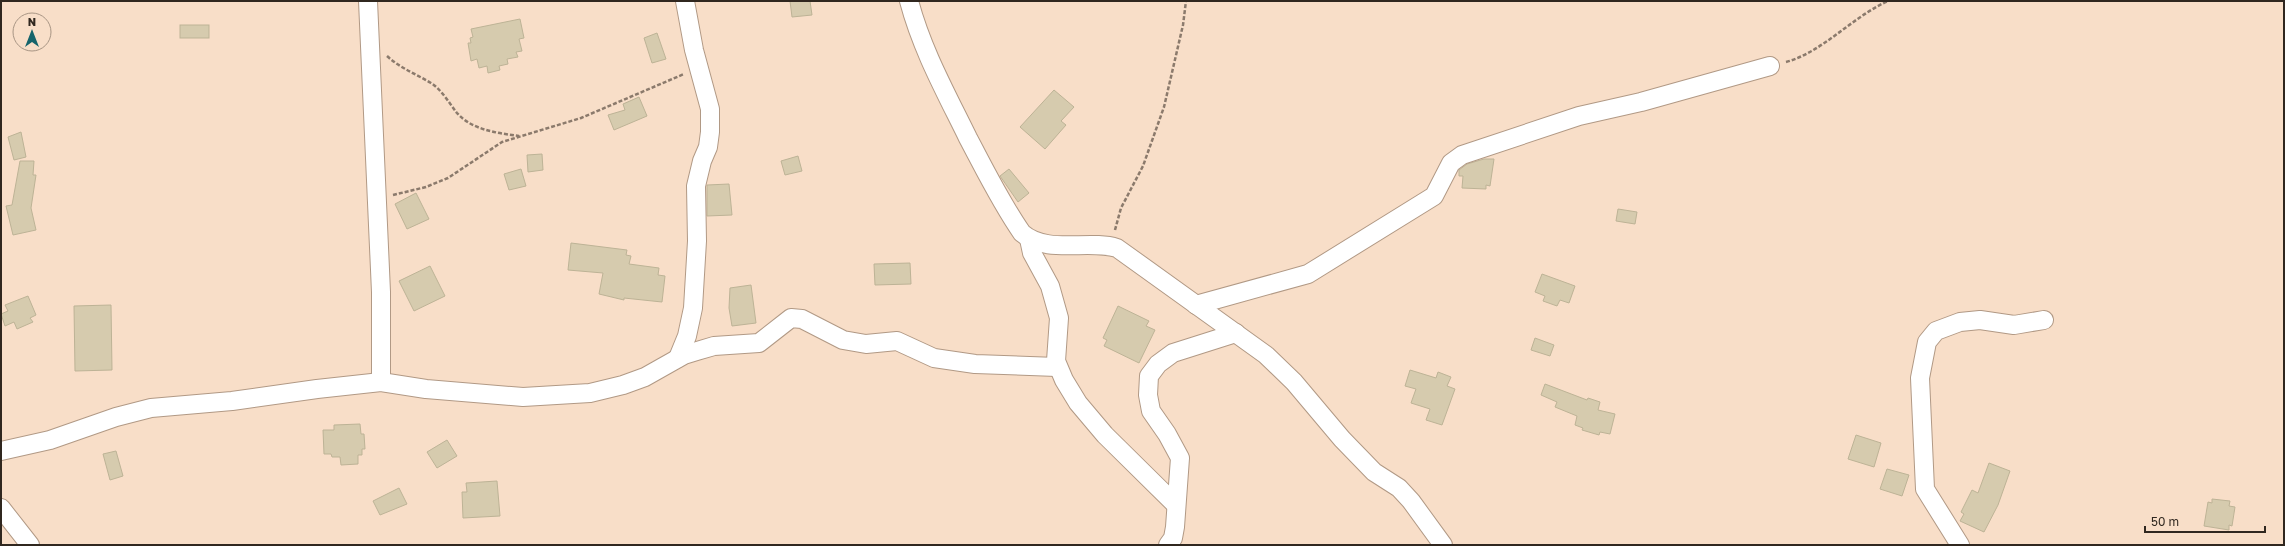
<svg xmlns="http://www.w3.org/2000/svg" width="2285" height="546" viewBox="0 0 2285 546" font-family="'Golos Text',sans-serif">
  <rect width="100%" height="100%" fill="#f8dec8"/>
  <g fill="#d6cbae" stroke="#bdb396">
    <path d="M 790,1 L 810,1 L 812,15 L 792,17 Z"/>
    <path d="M 520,19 L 524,38 L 519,39 L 522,51 L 516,52 L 518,57 L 507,59 L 508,64 L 499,66 L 500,70 L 488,73 L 487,66 L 479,68 L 477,59 L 471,61 L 468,43 L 471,43 L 470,38 L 473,37 L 471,29 Z"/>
    <rect x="180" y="25" width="29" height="13"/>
    <path d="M 657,33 L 666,59 L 652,63 L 644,38 Z"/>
    <path d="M 1054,90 L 1074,107 L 1061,121 L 1066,125 L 1045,149 L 1020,127 Z"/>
    <path d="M 639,97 L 647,116 L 614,130 L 608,115 L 625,110 L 623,104 Z"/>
    <path d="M 21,132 L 26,157 L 14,160 L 8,137 Z"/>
    <path d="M 542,154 L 543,170 L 528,172 L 527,155 Z"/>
    <path d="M 798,156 L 802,171 L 785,175 L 781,161 Z"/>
    <path d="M 1484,159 L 1494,159 L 1490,186 L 1486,185 L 1486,189 L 1462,188 L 1463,176 L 1459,176 L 1459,170 L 1467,164 Z"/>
    <path d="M 20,161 L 34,161 L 33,175 L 36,175 L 31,208 L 36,230 L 13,235 L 6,206 L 12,205 Z"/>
    <path d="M 521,169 L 526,186 L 509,190 L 504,174 Z"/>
    <path d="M 1009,169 L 1029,193 L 1018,202 L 1000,176 Z"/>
    <path d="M 729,184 L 732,215 L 707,216 L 707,185 Z"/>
    <path d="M 416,193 L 429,219 L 407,229 L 395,204 Z"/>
    <path d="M 1618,209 L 1637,212 L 1635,224 L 1616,221 Z"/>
    <path d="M 571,243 L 627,250 L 626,255 L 631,256 L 629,264 L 659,268 L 658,275 L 665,276 L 662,302 L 624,298 L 624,300 L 599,294 L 603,273 L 568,270 Z"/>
    <path d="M 910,263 L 911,284 L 875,285 L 874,264 Z"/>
    <path d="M 430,266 L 445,296 L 414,311 L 399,281 Z"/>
    <path d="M 1542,274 L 1575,286 L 1569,303 L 1560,300 L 1557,306 L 1543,301 L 1545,296 L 1535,292 Z"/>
    <path d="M 751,285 L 756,323 L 732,326 L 729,308 L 730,288 Z"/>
    <path d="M 28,296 L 36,315 L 30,318 L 33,322 L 17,329 L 14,322 L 5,326 L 1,314 L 8,311 L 5,305 Z"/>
    <path d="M 111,305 L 112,370 L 75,371 L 74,306 Z"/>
    <path d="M 1118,306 L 1149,321 L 1146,326 L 1155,330 L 1139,363 L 1104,346 L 1107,340 L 1103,338 Z"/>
    <path d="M 1535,338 L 1554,345 L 1550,356 L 1531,350 Z"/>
    <path d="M 1410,370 L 1436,378 L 1438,372 L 1451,377 L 1447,386 L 1455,389 L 1442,425 L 1426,420 L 1430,409 L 1411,403 L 1416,389 L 1405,386 Z"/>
    <path d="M 1545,384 L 1587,400 L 1588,398 L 1600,402 L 1598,410 L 1615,414 L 1610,434 L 1600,432 L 1599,435 L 1582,430 L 1583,428 L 1575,425 L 1577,416 L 1555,407 L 1557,402 L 1541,395 Z"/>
    <path d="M 360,424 L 361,434 L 364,434 L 365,449 L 362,449 L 362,455 L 358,455 L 358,464 L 341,465 L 340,457 L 332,457 L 331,454 L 324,454 L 323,430 L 334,430 L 334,425 Z"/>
    <path d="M 1856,435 L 1881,443 L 1874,467 L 1848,459 Z"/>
    <path d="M 447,440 L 457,456 L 437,468 L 427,452 Z"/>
    <path d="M 116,451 L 123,476 L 110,480 L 103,454 Z"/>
    <path d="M 1989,463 L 2010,471 L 1998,505 L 1984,532 L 1960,521 L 1964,514 L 1961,512 L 1972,490 L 1978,493 Z"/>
    <path d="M 1887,469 L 1909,475 L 1902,496 L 1880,489 Z"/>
    <path d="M 497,481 L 500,516 L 463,518 L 462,492 L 467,492 L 466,483 Z"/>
    <path d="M 399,488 L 407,504 L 380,515 L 373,501 Z"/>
    <path d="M 2212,499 L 2230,501 L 2229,506 L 2235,507 L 2232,526 L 2229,525 L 2229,530 L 2204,526 L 2208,502 L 2212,503 Z"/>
  </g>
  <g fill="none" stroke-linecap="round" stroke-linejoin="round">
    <defs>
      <g id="street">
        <path d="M 368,1 L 381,292 L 381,382"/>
        <path d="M 909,1 C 922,50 946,93 968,138 C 985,170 1001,203 1022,233 C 1047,255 1088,239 1117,248 L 1266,355 L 1294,382 L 1342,439 L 1374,472 L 1399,488 L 1411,501 L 1443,545"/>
        <path d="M 1029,239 L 1032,253 L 1050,286 L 1059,318 L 1056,361 L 1064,380 L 1078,403 L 1105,435 L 1176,505"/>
        <path d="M 1196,305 L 1308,274 L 1434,196 L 1451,163 L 1462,155 L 1579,116 L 1641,102 L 1770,66"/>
        <path d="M 678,358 L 687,336 L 693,308 L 697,241 L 696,186 L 702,161 L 708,147 L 710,132 L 710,109 L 694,50 L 685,1"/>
        <path d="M 1,451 L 50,440 L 116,417 L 151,408 L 232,401 L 317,389 L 381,382 L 426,389 L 523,397 L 590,393 L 623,385 L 645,377 L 684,355 L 697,351 L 714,346 L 759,343 L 791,318 L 802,319 L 843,340 L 866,344 L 897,341 L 934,358 L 975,364 L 1057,367"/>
        <path d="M 1,508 L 30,545"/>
        <path d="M 1168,545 L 1173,538 L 1175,527 L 1180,458 L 1167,434 L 1151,411 L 1148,395 L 1149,376 L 1158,364 L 1173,353 L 1236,333"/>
        <path d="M 1960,545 L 1925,489 L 1920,378 L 1927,342 L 1936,331 L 1960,322 L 1980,320 L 2014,325 L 2044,320"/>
      </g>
    </defs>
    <use href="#street" stroke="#b19985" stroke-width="20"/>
    <g stroke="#8b7a6c" stroke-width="2.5" stroke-dasharray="4 2" stroke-linecap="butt">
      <path d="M 387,56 C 400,68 416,74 431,83 C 442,90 449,103 457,113 C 472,130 497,133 519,136"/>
      <path d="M 1786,62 C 1823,52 1852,17 1888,1"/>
      <path d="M 393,195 L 426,187 L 448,178 L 502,142 L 581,118 L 684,74"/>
      <path d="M 1115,230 L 1121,208 L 1143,166 L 1164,107 L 1183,25 L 1186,1"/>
    </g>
    <use href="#street" stroke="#fff" stroke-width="18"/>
  </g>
  <rect width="2285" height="546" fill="none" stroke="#30271f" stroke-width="4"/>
  <g transform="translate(32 32)"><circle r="19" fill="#f8dec8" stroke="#a89584"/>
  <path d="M0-3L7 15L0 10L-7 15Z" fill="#16646b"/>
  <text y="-6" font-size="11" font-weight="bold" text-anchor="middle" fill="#30271f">N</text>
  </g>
  <path d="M2145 526v6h120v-6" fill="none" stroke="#30271f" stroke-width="2"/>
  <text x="2151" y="526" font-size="12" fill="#30271f" stroke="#f8dec8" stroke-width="3" paint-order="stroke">50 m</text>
</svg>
